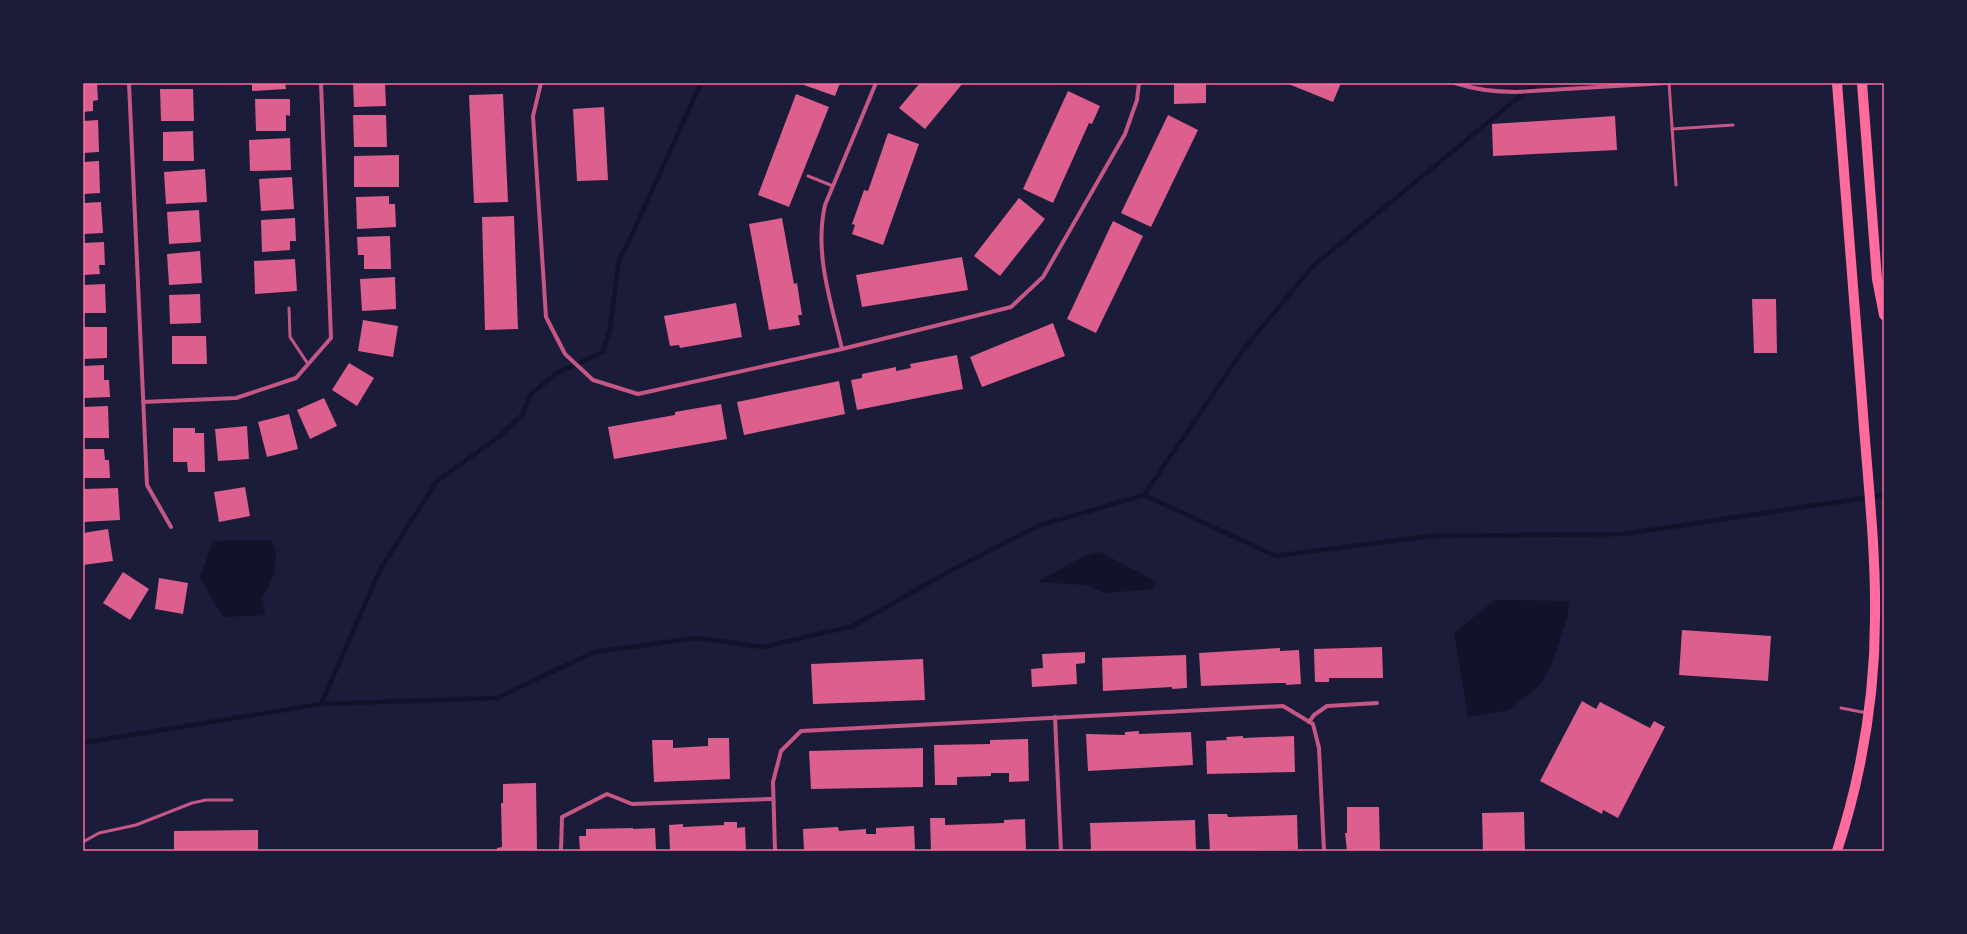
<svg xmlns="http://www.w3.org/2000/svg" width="1967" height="934" viewBox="0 0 1967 934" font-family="Commissioner,sans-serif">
  <rect width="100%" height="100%" fill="#1b1b3a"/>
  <g fill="#12122b">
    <path d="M 272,540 L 276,553 L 274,575 L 262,598 L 265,615 L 223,617 L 200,578 L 213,541 Z"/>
    <path d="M 1100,552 L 1157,582 L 1152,589 L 1104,593 L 1087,585 L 1037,582 L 1082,557 Z"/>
    <path d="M 1495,600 L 1569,601 L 1568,614 L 1555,656 L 1541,684 L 1509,710 L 1468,717 L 1454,633 Z"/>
  </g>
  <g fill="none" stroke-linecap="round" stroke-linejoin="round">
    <g stroke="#12122b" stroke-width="4.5">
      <path d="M 1144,495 L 1276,556 L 1431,536 L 1624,534 L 1884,495"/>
      <path d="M 321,704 L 380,570 L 436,482 L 501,435 L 522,415 L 531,394 L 557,373 L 603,352 L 610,329 L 619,260 L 629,241 L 701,83"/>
      <path d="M 83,743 L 321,704 L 497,698 L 594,652 L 697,638 L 763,647 L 853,626 L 948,572 L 1038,526 L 1144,495 L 1243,350 L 1313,266 L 1536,83"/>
    </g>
  </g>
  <g fill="#dd5f8e">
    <path d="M 83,83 L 97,83 L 98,100 L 93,101 L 93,111 L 83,112 Z"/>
    <path d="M 252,83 L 285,83 L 286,89 L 252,91 Z"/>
    <path d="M 353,83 L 385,83 L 386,106 L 354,107 Z"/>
    <path d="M 805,83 L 840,83 L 835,96 L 804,85 Z"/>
    <path d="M 920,83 L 963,83 L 925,129 L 899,108 Z"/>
    <path d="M 1174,83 L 1206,83 L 1206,103 L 1174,104 Z"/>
    <path d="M 1286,83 L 1341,83 L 1333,102 Z"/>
    <path d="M 160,89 L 193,89 L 194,121 L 161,121 Z"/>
    <path d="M 1068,91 L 1100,106 L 1092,124 L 1089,123 L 1053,203 L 1023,189 Z"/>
    <path d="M 503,94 L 508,202 L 474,203 L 469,95 Z"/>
    <path d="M 796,94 L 829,107 L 789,207 L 758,195 Z"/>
    <path d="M 255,99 L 290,99 L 290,116 L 286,115 L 286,131 L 256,131 Z"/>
    <path d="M 604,107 L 608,180 L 577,181 L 573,109 Z"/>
    <path d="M 353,115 L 386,115 L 387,147 L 354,147 Z"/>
    <path d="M 1168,115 L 1198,130 L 1151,227 L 1121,213 Z"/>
    <path d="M 1615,116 L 1617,150 L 1493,156 L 1492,124 Z"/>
    <path d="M 98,120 L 99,152 L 83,153 L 83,121 Z"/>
    <path d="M 193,131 L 194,161 L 163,161 L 163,132 Z"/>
    <path d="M 888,133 L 919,144 L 883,245 L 852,234 L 855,225 L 852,224 L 864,190 L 868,191 Z"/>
    <path d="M 290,138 L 291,170 L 250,171 L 249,140 Z"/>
    <path d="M 399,155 L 399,187 L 354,187 L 354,156 Z"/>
    <path d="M 99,161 L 100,193 L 83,194 L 83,162 Z"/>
    <path d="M 205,169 L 207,202 L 166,204 L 164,172 Z"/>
    <path d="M 292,177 L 294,209 L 261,211 L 259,179 Z"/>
    <path d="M 389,196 L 389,204 L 395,204 L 396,227 L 357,229 L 356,197 Z"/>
    <path d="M 1019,198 L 1045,219 L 1000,276 L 974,256 Z"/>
    <path d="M 101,202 L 103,233 L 83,234 L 83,203 Z"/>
    <path d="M 199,210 L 201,242 L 169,244 L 167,212 Z"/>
    <path d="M 514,216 L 518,329 L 485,330 L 482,217 Z"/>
    <path d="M 295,218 L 296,241 L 290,241 L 290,250 L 262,252 L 261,220 Z"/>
    <path d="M 782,218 L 794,284 L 797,283 L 802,315 L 798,315 L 800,325 L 769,330 L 749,224 Z"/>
    <path d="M 1113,221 L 1143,236 L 1096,333 L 1067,319 Z"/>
    <path d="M 390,236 L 391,269 L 364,269 L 364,255 L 358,255 L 357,237 Z"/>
    <path d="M 104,242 L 105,265 L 99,265 L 100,274 L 83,275 L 83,243 Z"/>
    <path d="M 200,251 L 202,283 L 169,285 L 167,254 Z"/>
    <path d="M 962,257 L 968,290 L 862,307 L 856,275 Z"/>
    <path d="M 295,259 L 297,291 L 255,294 L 254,261 Z"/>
    <path d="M 395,277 L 396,309 L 362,311 L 360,279 Z"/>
    <path d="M 105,284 L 106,313 L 83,313 L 83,285 Z"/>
    <path d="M 200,294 L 201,323 L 170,324 L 169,295 Z"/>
    <path d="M 1752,299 L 1776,299 L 1777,353 L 1754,353 Z"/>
    <path d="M 736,303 L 742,337 L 680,348 L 679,345 L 670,346 L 664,316 Z"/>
    <path d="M 363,320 L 398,326 L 393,357 L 358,351 Z"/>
    <path d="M 1053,323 L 1065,356 L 982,387 L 970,357 Z"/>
    <path d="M 83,327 L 107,327 L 107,358 L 83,359 Z"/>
    <path d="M 172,336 L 206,336 L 207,364 L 172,364 Z"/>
    <path d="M 957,355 L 963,389 L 857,410 L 851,380 L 862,378 L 862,374 L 896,367 L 896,371 L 911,368 L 910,364 Z"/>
    <path d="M 349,363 L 374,378 L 357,406 L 332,390 Z"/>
    <path d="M 104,365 L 104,380 L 109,380 L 110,397 L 83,398 L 83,366 Z"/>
    <path d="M 839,381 L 845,414 L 744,435 L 737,402 Z"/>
    <path d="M 324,398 L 337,426 L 310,439 L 297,410 Z"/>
    <path d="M 721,404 L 727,439 L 614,459 L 608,427 L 675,415 L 675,412 Z"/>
    <path d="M 108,406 L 109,438 L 83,438 L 83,407 Z"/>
    <path d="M 289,414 L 298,449 L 267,457 L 258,422 Z"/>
    <path d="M 247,426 L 249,459 L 218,461 L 215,429 Z"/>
    <path d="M 173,428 L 195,428 L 195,433 L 204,433 L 205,472 L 188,472 L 187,462 L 173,462 Z"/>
    <path d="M 83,449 L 104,449 L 105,460 L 109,460 L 110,478 L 83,478 Z"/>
    <path d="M 245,487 L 250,516 L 219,522 L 214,492 Z"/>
    <path d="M 118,488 L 120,520 L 83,522 L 83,489 Z"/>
    <path d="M 108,529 L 113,561 L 83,565 L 83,533 Z"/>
    <path d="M 123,572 L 149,589 L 130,620 L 103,603 Z"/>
    <path d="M 159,578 L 188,583 L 183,614 L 155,609 Z"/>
    <path d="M 1682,630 L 1771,636 L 1768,681 L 1679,675 Z"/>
    <path d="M 1382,647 L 1383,678 L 1329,678 L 1329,682 L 1315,682 L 1314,649 Z"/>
    <path d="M 1280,648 L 1280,651 L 1299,650 L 1301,684 L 1286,685 L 1286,683 L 1277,683 L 1201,686 L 1199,653 Z"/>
    <path d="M 1085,652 L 1085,663 L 1076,664 L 1077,684 L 1032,687 L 1031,669 L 1043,668 L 1042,654 Z"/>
    <path d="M 1186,655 L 1187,688 L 1172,689 L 1172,687 L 1103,691 L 1102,658 Z"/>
    <path d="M 923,659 L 925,700 L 813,704 L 811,664 Z"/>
    <path d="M 1582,701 L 1596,709 L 1600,702 L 1650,728 L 1654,721 L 1665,727 L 1618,818 L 1603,810 L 1602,814 L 1540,781 Z"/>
    <path d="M 1139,731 L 1139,734 L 1191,732 L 1193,765 L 1088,771 L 1086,734 L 1125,735 L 1125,732 Z"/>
    <path d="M 1243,736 L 1243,738 L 1294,736 L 1295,772 L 1207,774 L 1206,741 L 1227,740 L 1226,737 Z"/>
    <path d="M 708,738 L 729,738 L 730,779 L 654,782 L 652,740 L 673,740 L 673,748 L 708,746 Z"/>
    <path d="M 1028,739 L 1029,781 L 1009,782 L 1009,773 L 991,773 L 991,776 L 957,777 L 957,785 L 935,785 L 934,745 L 990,744 L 990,740 Z"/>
    <path d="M 923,748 L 923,787 L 811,789 L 809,751 Z"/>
    <path d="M 536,783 L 537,851 L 497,851 L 497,848 L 502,847 L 501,803 L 503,803 L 503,784 Z"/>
    <path d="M 1347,807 L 1379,807 L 1380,851 L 1347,851 L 1345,833 L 1347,833 Z"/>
    <path d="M 1524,812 L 1525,851 L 1483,851 L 1482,813 Z"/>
    <path d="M 1208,814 L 1227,814 L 1228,817 L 1297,815 L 1298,849 L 1210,851 Z"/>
    <path d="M 930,818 L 945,818 L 945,825 L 1004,823 L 1004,820 L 1025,819 L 1026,851 L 931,851 Z"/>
    <path d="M 1195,820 L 1196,851 L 1091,851 L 1090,823 Z"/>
    <path d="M 724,822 L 737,822 L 737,828 L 745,827 L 746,851 L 670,851 L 669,825 L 683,824 L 683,827 L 724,825 Z"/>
    <path d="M 914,826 L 915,851 L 804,851 L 803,829 L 838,827 L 839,831 L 866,829 L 866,834 L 876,834 L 876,828 Z"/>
    <path d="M 633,828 L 633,829 L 655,828 L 656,851 L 580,851 L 579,836 L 586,836 L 586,829 Z"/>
    <path d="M 258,830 L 258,851 L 174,851 L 174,831 Z"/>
  </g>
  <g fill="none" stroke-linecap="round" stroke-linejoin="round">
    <g stroke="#c65784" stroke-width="3">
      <path d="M 1669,83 L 1676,185"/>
      <path d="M 1672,129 L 1733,125"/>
      <path d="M 808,176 L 833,186"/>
      <path d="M 289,308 L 290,337 L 308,364"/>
      <path d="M 1841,708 L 1867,713"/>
      <path d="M 83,842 L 99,833 L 136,825 L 192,803 L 206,800 L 232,800"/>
    </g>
    <g stroke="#c65784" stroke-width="4">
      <path d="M 129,83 L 147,485 L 171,527"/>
      <path d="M 541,83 L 533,116 L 546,317 L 565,354 L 593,380 L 638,394 L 842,349 L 1011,307 L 1043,277 L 1125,134 L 1137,100 L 1139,83"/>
      <path d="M 1455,83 C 1476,90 1495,92 1516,92 L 1666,83"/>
      <path d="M 842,349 C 831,302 814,253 825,205 L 876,83"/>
      <path d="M 143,402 L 236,398 L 296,378 L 331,338 L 321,83"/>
      <path d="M 1055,717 L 1061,851"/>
      <path d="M 1309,722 L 1314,715 L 1327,706 L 1377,703"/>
      <path d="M 561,851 L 562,817 L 607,794 L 632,804 L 772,799"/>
      <path d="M 775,851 L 773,782 L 781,751 L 801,731 L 1283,706 L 1313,724 L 1319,748 L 1324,851"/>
    </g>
    <g stroke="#ff6b9d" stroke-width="10">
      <path d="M 1862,83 L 1877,279 L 1884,315"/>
      <path d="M 1837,851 C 1861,777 1875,696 1875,618 C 1876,546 1867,473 1862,401 C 1854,295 1845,189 1837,83"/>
    </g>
  </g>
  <rect width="1967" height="934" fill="none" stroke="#1b1b3a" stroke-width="168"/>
  <rect x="84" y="84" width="1799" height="766" fill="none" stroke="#ff6b9d" stroke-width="1.5"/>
</svg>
